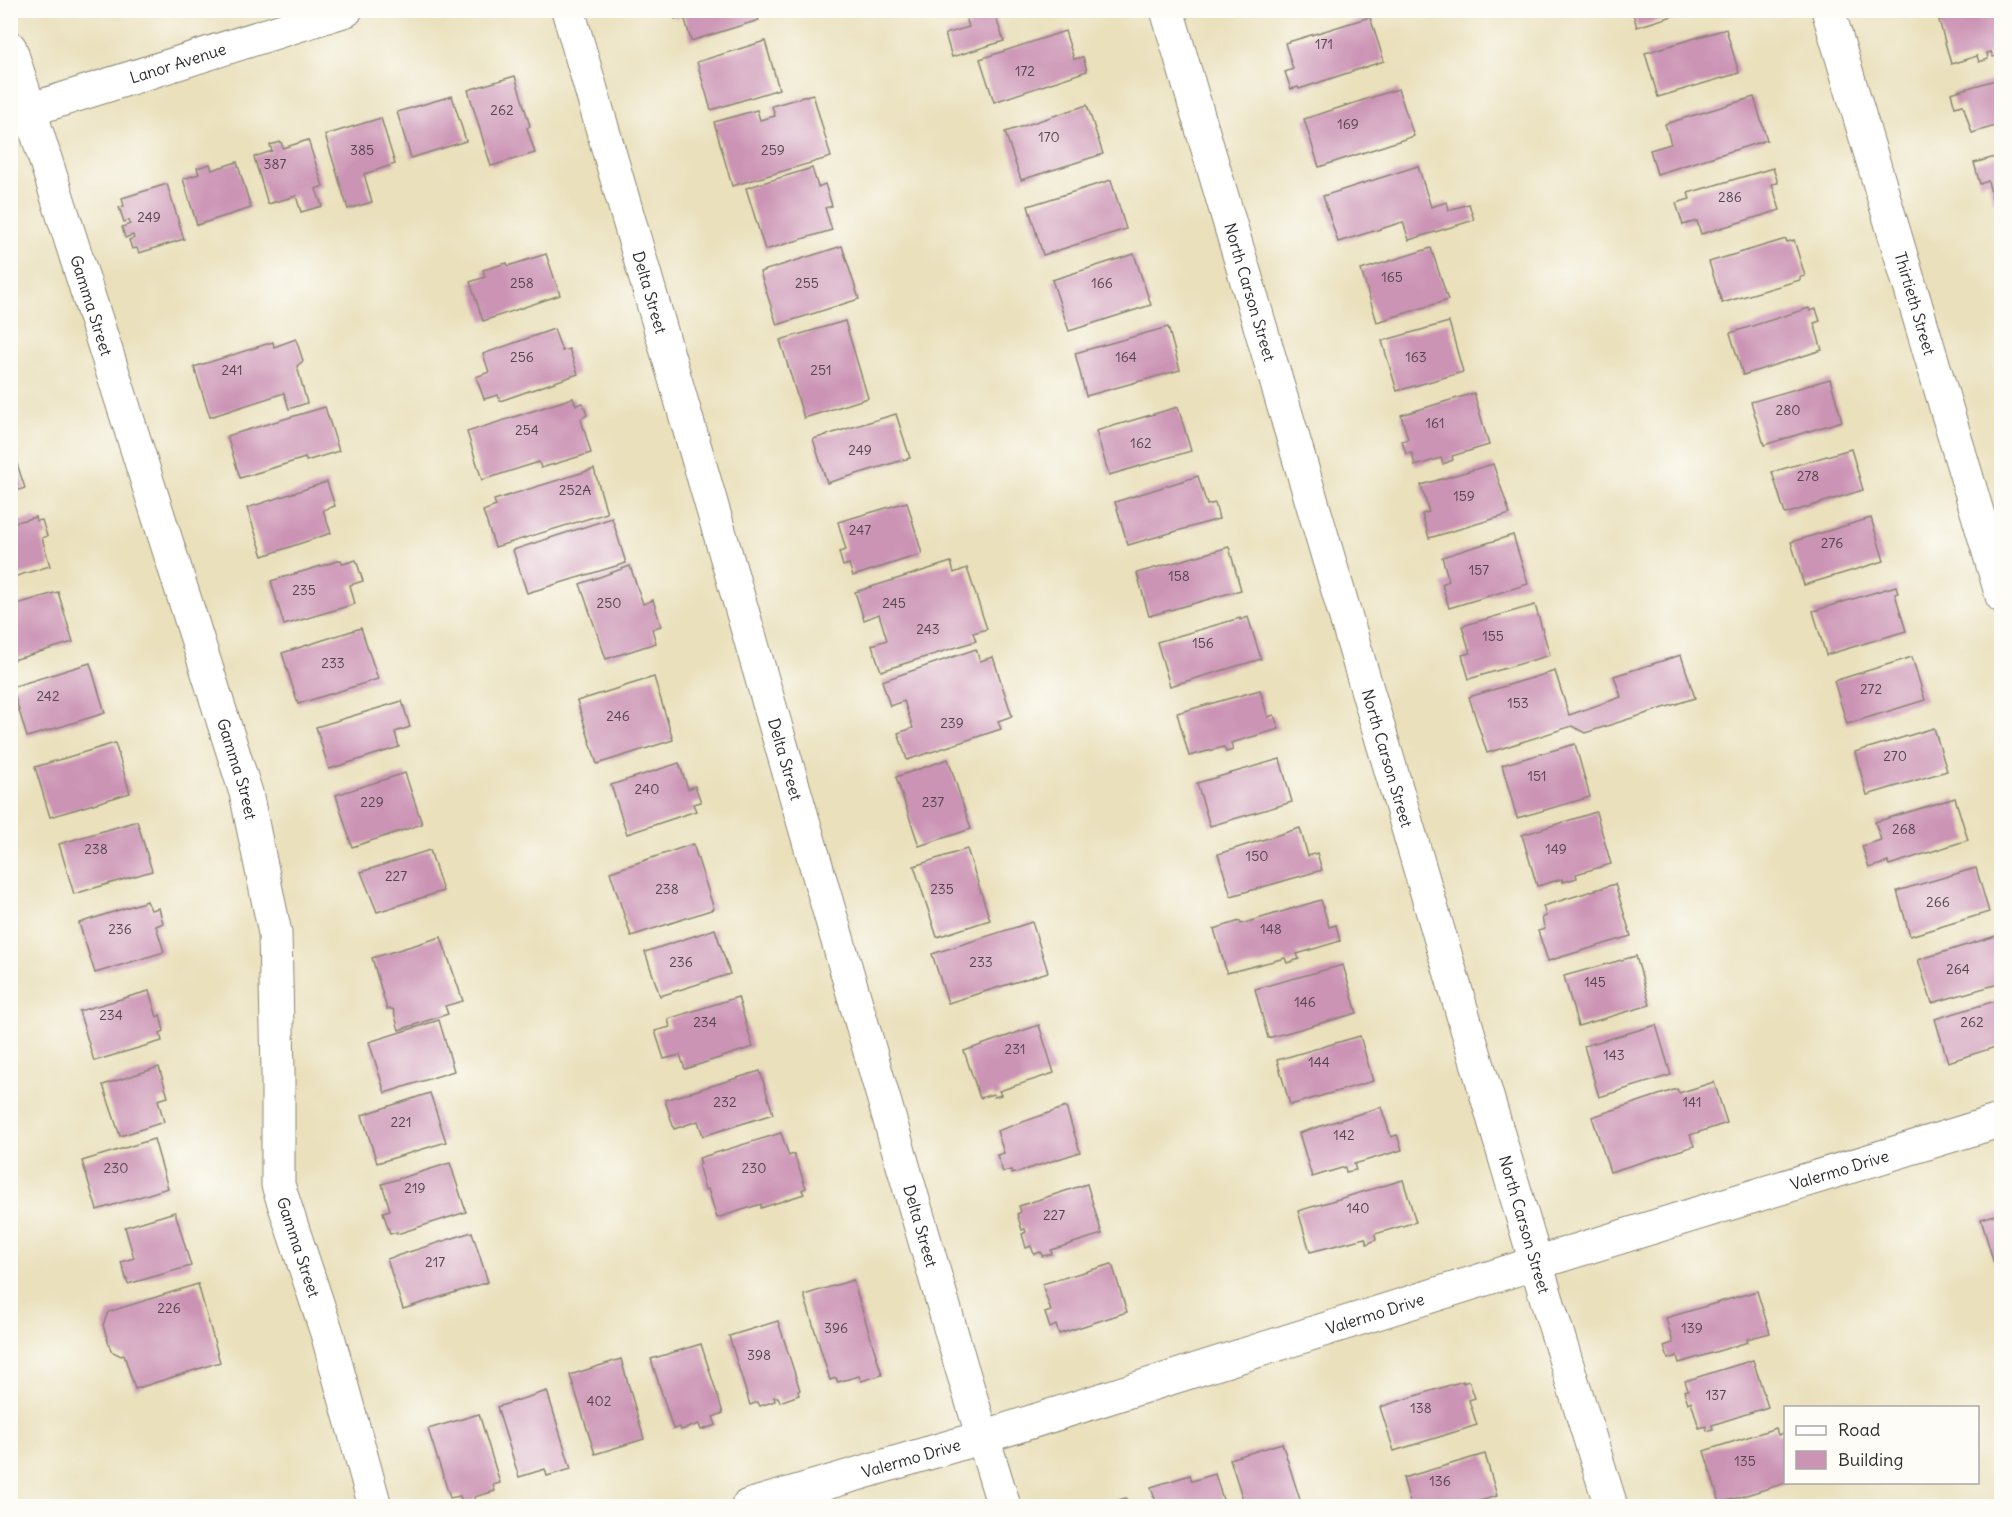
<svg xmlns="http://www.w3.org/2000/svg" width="2012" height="1517" viewBox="0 0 2012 1517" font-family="Delius,sans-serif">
  <rect width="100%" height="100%" fill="#fdfcf7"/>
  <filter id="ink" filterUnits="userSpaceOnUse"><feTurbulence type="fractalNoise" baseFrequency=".0167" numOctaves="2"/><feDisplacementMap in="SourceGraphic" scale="12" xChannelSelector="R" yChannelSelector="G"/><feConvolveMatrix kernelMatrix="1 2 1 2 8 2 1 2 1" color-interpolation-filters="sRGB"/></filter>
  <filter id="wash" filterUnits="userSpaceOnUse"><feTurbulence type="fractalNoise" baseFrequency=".008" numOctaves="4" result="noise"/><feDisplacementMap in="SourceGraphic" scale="24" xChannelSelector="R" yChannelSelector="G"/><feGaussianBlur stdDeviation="1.35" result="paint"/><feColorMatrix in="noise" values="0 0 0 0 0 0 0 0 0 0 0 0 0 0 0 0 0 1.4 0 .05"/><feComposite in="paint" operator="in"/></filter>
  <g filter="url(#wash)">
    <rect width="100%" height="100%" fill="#eae0bc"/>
    <g id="blocks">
      <g fill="#cb93b4">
        <path d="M 673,10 L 756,10 L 759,20 L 691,41 L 684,16 L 675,19 Z"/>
        <path d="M 964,10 L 1019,10 L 1019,11 L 996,18 L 1004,41 L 952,57 L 945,34 L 969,27 Z"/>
        <path d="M 1632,10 L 1689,10 L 1689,11 L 1637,27 Z"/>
        <path d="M 1973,10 L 2002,10 L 2002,55 L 1993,57 L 1991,52 L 1987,53 L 1988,59 L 1979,62 L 1977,56 L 1951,64 L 1939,20 Z"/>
        <path d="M 1370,17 L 1384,61 L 1299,89 L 1298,87 L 1291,89 L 1285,72 L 1293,69 L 1285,43 Z"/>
        <path d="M 1726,29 L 1739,73 L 1658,97 L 1645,53 Z"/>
        <path d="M 1065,31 L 1074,59 L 1083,57 L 1087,71 L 994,102 L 980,59 Z"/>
        <path d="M 765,41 L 779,89 L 711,110 L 697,62 Z"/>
        <path d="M 515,76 L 530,126 L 527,128 L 535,153 L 491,166 L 468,90 Z"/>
        <path d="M 2002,78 L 2002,124 L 1972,133 L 1963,105 L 1955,107 L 1951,93 Z"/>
        <path d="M 1398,89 L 1414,136 L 1319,167 L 1304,119 Z"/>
        <path d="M 813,94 L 831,157 L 732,186 L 714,122 L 757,110 L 760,120 L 775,116 L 772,106 Z"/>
        <path d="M 452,96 L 466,141 L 411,158 L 397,112 Z"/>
        <path d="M 1754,97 L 1767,140 L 1657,174 L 1650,150 L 1671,144 L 1665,124 Z"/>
        <path d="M 1087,105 L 1103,154 L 1021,180 L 1005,132 Z"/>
        <path d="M 381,118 L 395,164 L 364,174 L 372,202 L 348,209 L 325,135 Z"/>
        <path d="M 308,140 L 323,186 L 316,189 L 322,206 L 301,212 L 296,196 L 268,204 L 254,157 L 272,151 L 270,145 L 281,142 L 283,148 Z"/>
        <path d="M 2002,155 L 2002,199 L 1993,201 L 1988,181 L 1980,184 L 1974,163 Z"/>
        <path d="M 237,162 L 251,208 L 197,225 L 183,179 L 199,174 L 197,168 L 210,164 L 212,170 Z"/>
        <path d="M 1418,166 L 1431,207 L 1447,202 L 1449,210 L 1469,204 L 1474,220 L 1409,240 L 1403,222 L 1338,242 L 1323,196 Z"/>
        <path d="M 812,168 L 818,187 L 825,184 L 832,206 L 825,208 L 832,230 L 765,250 L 746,188 Z"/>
        <path d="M 1773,168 L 1778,183 L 1772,184 L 1780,210 L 1701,234 L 1697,221 L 1683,225 L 1676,203 L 1690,199 L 1688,193 Z"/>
        <path d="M 1111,180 L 1126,229 L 1043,255 L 1028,206 Z"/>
        <path d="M 167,184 L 184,239 L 139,253 L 137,248 L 132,249 L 129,240 L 134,238 L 133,235 L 125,238 L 122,227 L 130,224 L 129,220 L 124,222 L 119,207 L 124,206 L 122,198 Z"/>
        <path d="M 1786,239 L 1787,242 L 1794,240 L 1805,276 L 1800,277 L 1800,280 L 1722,303 L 1709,262 Z"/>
        <path d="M 842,246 L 859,299 L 777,325 L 760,272 Z"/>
        <path d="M 1431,248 L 1448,300 L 1377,322 L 1361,270 Z"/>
        <path d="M 546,254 L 560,295 L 483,321 L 470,282 L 485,277 L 483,270 L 507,263 L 508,266 Z"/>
        <path d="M 1134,254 L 1151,305 L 1069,331 L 1052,280 Z"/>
        <path d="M 1809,308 L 1810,311 L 1816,309 L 1820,321 L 1814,323 L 1822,350 L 1743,375 L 1730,333 Z"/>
        <path d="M 845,321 L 868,398 L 804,418 L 780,340 Z"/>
        <path d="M 1449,322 L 1463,372 L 1397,391 L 1382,341 Z"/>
        <path d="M 1168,327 L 1180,370 L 1086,396 L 1075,353 Z"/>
        <path d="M 554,329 L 562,351 L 569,349 L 578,374 L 500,401 L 498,395 L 484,399 L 476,377 L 489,372 L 483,354 Z"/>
        <path d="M 296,339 L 303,361 L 297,366 L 307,403 L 289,409 L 284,393 L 210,417 L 194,367 L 273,342 L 274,347 Z"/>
        <path d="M 1830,379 L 1842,421 L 1764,445 L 1751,402 Z"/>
        <path d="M 1474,393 L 1489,445 L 1452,456 L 1453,460 L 1443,464 L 1441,458 L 1415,466 L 1412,453 L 1406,454 L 1402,441 L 1408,439 L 1401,415 Z"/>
        <path d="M 573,398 L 576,405 L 583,403 L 587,415 L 581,419 L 591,453 L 541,468 L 539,462 L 482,480 L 467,432 Z"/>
        <path d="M 325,407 L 339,451 L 306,461 L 305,458 L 240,478 L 227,436 Z"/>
        <path d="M 1178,407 L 1191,451 L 1109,475 L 1096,431 Z"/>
        <path d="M 896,414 L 910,458 L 827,483 L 813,439 Z"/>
        <path d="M 10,443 L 25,488 L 10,493 Z"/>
        <path d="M 1851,449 L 1863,490 L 1785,514 L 1772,472 Z"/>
        <path d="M 1493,464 L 1510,514 L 1429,538 L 1422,514 L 1429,512 L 1421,485 Z"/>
        <path d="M 594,469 L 607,513 L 495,547 L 483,511 L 496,506 L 494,500 Z"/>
        <path d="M 1198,476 L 1207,505 L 1215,503 L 1219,519 L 1128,545 L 1115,502 Z"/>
        <path d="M 327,482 L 335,506 L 323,510 L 331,533 L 263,556 L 247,508 Z"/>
        <path d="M 907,502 L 922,554 L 853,576 L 849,564 L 843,566 L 839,552 L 846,550 L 838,522 Z"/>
        <path d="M 35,517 L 36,521 L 42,520 L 47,536 L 42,538 L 50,566 L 10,578 L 10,524 Z"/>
        <path d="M 612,518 L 626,563 L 527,593 L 513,550 Z"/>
        <path d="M 1871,518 L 1884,561 L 1804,585 L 1791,542 Z"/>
        <path d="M 1513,535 L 1528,584 L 1449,608 L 1442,584 L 1449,581 L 1442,557 Z"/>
        <path d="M 1229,547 L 1241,590 L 1149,616 L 1137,573 Z"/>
        <path d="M 341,560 L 343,564 L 356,560 L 363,581 L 350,585 L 355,604 L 284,625 L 271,581 Z"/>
        <path d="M 951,562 L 954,573 L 967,568 L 987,629 L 973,633 L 976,641 L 881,671 L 872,645 L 887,640 L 879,614 L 864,620 L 855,592 Z"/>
        <path d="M 630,566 L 643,604 L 653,600 L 661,626 L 652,629 L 656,643 L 606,659 L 580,584 Z"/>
        <path d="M 1896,586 L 1898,593 L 1895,594 L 1906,631 L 1826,655 L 1813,611 Z"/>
        <path d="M 58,592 L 73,642 L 10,661 L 10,606 Z"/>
        <path d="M 1535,605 L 1550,655 L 1469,679 L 1462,655 L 1470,653 L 1462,626 Z"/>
        <path d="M 1248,617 L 1261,659 L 1170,686 L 1157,642 L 1240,618 L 1240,620 Z"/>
        <path d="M 361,628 L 378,679 L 298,704 L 282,653 Z"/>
        <path d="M 976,649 L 980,661 L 993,657 L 1012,716 L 998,721 L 1001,729 L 907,760 L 898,733 L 913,728 L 904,701 L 890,706 L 882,681 Z"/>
        <path d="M 1681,655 L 1695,698 L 1585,733 L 1572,726 L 1487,753 L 1469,697 L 1555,671 L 1569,715 L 1621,697 L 1614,676 Z"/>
        <path d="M 1912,657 L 1925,700 L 1847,724 L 1834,681 Z"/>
        <path d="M 90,663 L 105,713 L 27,737 L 12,687 Z"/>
        <path d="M 654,677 L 673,740 L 597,764 L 577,701 Z"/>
        <path d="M 1260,690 L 1268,717 L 1274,715 L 1279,729 L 1231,743 L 1233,750 L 1226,752 L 1224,747 L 1189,756 L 1177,713 Z"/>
        <path d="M 402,701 L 410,727 L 395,732 L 399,747 L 329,769 L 316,727 Z"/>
        <path d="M 1934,728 L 1947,771 L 1867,795 L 1855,752 Z"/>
        <path d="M 115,743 L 130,793 L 50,817 L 35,767 Z"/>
        <path d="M 1575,744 L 1590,797 L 1517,818 L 1502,765 Z"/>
        <path d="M 948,759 L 971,829 L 919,846 L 896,777 Z"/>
        <path d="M 1280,759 L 1292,802 L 1210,826 L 1197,783 Z"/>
        <path d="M 679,763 L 688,789 L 695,786 L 701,802 L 693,804 L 696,811 L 627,834 L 611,785 Z"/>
        <path d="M 405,773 L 422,824 L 352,847 L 336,795 Z"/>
        <path d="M 1955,798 L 1968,840 L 1889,865 L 1888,862 L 1869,868 L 1862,846 L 1881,840 L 1875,822 Z"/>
        <path d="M 1596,812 L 1611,864 L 1576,874 L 1577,878 L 1563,882 L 1562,879 L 1537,886 L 1522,835 Z"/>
        <path d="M 137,821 L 152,871 L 74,894 L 59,844 Z"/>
        <path d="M 1300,828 L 1308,856 L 1317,853 L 1322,870 L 1231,896 L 1218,854 Z"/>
        <path d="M 693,844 L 714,909 L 631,936 L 610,872 Z"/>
        <path d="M 967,849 L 990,920 L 937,937 L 914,866 Z"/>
        <path d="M 430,850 L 443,891 L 377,912 L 361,872 Z"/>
        <path d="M 1976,868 L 1989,912 L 1910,936 L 1897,891 Z"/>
        <path d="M 1615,884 L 1631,936 L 1548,961 L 1538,931 L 1545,929 L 1542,918 L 1546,916 L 1543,906 Z"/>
        <path d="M 1321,900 L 1329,927 L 1336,925 L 1340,941 L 1297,954 L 1299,959 L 1287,963 L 1285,958 L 1227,973 L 1214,929 L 1240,921 L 1241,924 Z"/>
        <path d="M 147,901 L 151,910 L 159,908 L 163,923 L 156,926 L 164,952 L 95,973 L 79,923 Z"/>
        <path d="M 1032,922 L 1048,972 L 948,1003 L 932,954 Z"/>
        <path d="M 715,929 L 730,974 L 660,996 L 645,952 Z"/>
        <path d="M 1996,936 L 2002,955 L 2002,983 L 1932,1003 L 1918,960 Z"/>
        <path d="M 441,937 L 463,1001 L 445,1006 L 448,1014 L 399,1030 L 393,1009 L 387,1009 L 372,958 Z"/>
        <path d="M 1636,956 L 1650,1005 L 1578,1026 L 1564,976 Z"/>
        <path d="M 1343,965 L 1357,1013 L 1268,1038 L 1255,989 Z"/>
        <path d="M 149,991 L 157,1017 L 160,1015 L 164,1031 L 160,1033 L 162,1041 L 94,1061 L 79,1011 Z"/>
        <path d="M 738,997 L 753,1047 L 685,1069 L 680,1055 L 664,1059 L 655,1031 L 670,1027 L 668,1019 Z"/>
        <path d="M 2002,999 L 2002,1045 L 1948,1062 L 1935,1019 Z"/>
        <path d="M 439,1020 L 454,1071 L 385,1093 L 369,1042 Z"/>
        <path d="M 1039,1025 L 1054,1073 L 999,1091 L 1001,1095 L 994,1097 L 993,1094 L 980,1098 L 964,1051 Z"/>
        <path d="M 1656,1025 L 1671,1075 L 1599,1097 L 1584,1046 Z"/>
        <path d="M 1360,1036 L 1373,1081 L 1290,1105 L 1277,1060 Z"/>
        <path d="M 159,1067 L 168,1097 L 158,1100 L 164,1122 L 120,1136 L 103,1085 Z"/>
        <path d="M 760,1071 L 773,1114 L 703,1136 L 698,1121 L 674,1129 L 665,1100 Z"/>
        <path d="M 1714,1082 L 1727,1123 L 1690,1135 L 1694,1146 L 1610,1172 L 1592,1117 L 1677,1089 L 1679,1093 Z"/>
        <path d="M 430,1093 L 446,1142 L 377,1163 L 362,1115 Z"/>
        <path d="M 1066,1107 L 1080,1152 L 1012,1174 L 1011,1170 L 1003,1172 L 997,1155 L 1004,1153 L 997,1131 Z"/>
        <path d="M 1381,1107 L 1391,1137 L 1397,1135 L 1402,1150 L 1354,1164 L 1356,1170 L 1346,1172 L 1345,1167 L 1312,1177 L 1299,1133 Z"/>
        <path d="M 781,1133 L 789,1156 L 794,1154 L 806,1188 L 802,1190 L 804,1194 L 761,1208 L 761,1204 L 717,1218 L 708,1189 L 705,1190 L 698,1164 L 701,1164 L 699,1158 Z"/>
        <path d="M 154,1139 L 168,1188 L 97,1210 L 82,1161 Z"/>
        <path d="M 450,1163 L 466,1212 L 397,1234 L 397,1232 L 390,1234 L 383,1212 L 390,1210 L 382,1184 Z"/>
        <path d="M 1403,1180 L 1416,1222 L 1375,1234 L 1376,1240 L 1367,1244 L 1365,1238 L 1310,1252 L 1298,1211 Z"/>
        <path d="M 1087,1184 L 1102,1234 L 1051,1250 L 1052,1254 L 1042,1256 L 1041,1252 L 1034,1254 L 1031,1246 L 1026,1248 L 1022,1234 L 1026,1232 L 1025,1229 L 1022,1230 L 1017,1214 L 1021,1212 L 1019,1206 Z"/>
        <path d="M 175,1212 L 191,1266 L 128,1284 L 121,1262 L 134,1258 L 125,1227 Z"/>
        <path d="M 2002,1213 L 2002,1265 L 1995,1267 L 1981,1219 Z"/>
        <path d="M 472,1232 L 488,1282 L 403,1309 L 387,1259 Z"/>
        <path d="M 1112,1264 L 1127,1312 L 1059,1334 L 1056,1325 L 1050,1328 L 1045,1313 L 1051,1311 L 1042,1284 Z"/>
        <path d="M 853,1280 L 882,1375 L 861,1381 L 859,1376 L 838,1382 L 836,1378 L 830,1380 L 804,1295 Z"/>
        <path d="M 198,1284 L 220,1362 L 135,1389 L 124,1355 L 121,1356 L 111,1351 L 103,1325 L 108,1312 Z"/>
        <path d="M 1757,1291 L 1770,1333 L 1747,1339 L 1748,1342 L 1679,1363 L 1677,1356 L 1668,1359 L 1664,1346 L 1673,1343 L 1666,1318 Z"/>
        <path d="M 778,1321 L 800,1390 L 798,1391 L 799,1395 L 780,1402 L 778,1397 L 774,1397 L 775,1401 L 760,1406 L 758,1402 L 750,1405 L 729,1336 Z"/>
        <path d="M 701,1344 L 723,1413 L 713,1417 L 716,1425 L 701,1430 L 699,1424 L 681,1430 L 680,1427 L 673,1429 L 651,1359 Z"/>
        <path d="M 621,1359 L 644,1439 L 595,1454 L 570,1375 Z"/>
        <path d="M 1753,1360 L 1768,1407 L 1712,1425 L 1713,1429 L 1707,1431 L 1706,1426 L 1699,1428 L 1691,1401 L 1688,1403 L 1684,1391 L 1688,1390 L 1685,1381 Z"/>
        <path d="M 1463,1381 L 1463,1383 L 1469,1381 L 1475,1398 L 1469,1400 L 1477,1425 L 1394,1451 L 1380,1407 Z"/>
        <path d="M 547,1391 L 571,1469 L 547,1476 L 545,1469 L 519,1477 L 497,1407 Z"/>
        <path d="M 479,1414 L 500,1483 L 493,1485 L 495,1491 L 474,1497 L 475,1500 L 462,1504 L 460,1496 L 450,1498 L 428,1429 Z"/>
        <path d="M 1776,1428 L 1778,1435 L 1786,1432 L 1786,1483 L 1720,1503 L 1704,1451 Z"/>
        <path d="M 1282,1443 L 1302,1506 L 1245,1506 L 1230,1459 Z"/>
        <path d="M 1485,1454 L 1497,1496 L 1462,1506 L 1411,1506 L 1403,1478 Z"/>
        <path d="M 1215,1474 L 1225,1506 L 1157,1506 L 1151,1487 L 1190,1475 L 1192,1481 Z"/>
        <path d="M 1126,1498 L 1128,1505 L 1136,1502 L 1137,1506 L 1113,1506 L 1112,1502 Z"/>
      </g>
    </g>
  </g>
  <g filter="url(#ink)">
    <use href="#blocks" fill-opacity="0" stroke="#8a8674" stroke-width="1.5"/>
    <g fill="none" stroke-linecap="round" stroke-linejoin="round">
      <defs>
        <g id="street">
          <path id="s1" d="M 568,10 L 962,1369 L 1004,1506"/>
          <path id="s2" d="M 1167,10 L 1549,1307 L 1611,1506"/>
          <path id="s3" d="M 1828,10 L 2002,596"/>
          <path id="s4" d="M 10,48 L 246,793 L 275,933 L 278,1073 L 278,1185 L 327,1333 L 375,1506"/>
          <path id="s5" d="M 10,116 L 346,10"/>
          <path id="s6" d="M 748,1506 L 983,1437 L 1536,1263 L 2002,1120"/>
        </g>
      </defs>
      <use href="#street" stroke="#8a8674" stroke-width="35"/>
      <use href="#street" stroke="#fff" stroke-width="33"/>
    </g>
  </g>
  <g text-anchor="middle" stroke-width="4.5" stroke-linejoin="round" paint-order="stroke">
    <g font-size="14" fill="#53454d">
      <text x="1324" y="49">171</text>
      <text x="1025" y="76">172</text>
      <text x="502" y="115">262</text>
      <text x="1348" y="129">169</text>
      <text x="1049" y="142">170</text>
      <text x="362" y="155">385</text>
      <text x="773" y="155">259</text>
      <text x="275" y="169">387</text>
      <text x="1730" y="202">286</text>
      <text x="149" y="222">249</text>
      <text x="1392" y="282">165</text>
      <text x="522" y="288">258</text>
      <text x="807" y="288">255</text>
      <text x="1102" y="288">166</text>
      <text x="522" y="362">256</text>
      <text x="1126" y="362">164</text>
      <text x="1416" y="362">163</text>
      <text x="232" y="375">241</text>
      <text x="821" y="375">251</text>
      <text x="1788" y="415">280</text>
      <text x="1435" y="428">161</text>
      <text x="527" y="435">254</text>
      <text x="1141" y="448">162</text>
      <text x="860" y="455">249</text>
      <text x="1808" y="481">278</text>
      <text x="575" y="495">252A</text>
      <text x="1464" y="501">159</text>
      <text x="860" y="535">247</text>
      <text x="1832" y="548">276</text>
      <text x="1479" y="575">157</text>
      <text x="1179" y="581">158</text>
      <text x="304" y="595">235</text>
      <text x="609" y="608">250</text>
      <text x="894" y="608">245</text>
      <text x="928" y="634">243</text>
      <text x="1493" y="641">155</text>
      <text x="1203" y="648">156</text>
      <text x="333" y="668">233</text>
      <text x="1871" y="694">272</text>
      <text x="48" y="701">242</text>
      <text x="1518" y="708">153</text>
      <text x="618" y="721">246</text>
      <text x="952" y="728">239</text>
      <text x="1895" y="761">270</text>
      <text x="1537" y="781">151</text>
      <text x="647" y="794">240</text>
      <text x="372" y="807">229</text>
      <text x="933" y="807">237</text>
      <text x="1904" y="834">268</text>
      <text x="96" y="854">238</text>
      <text x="1556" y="854">149</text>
      <text x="1257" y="861">150</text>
      <text x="396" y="881">227</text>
      <text x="667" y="894">238</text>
      <text x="942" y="894">235</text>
      <text x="1938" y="907">266</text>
      <text x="120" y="934">236</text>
      <text x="1271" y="934">148</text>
      <text x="681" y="967">236</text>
      <text x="981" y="967">233</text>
      <text x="1958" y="974">264</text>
      <text x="1595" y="987">145</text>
      <text x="1305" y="1007">146</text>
      <text x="111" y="1020">234</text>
      <text x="705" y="1027">234</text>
      <text x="1972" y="1027">262</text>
      <text x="1015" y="1054">231</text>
      <text x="1614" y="1060">143</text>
      <text x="1319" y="1067">144</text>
      <text x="725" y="1107">232</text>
      <text x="1692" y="1107">141</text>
      <text x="401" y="1127">221</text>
      <text x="1344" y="1140">142</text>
      <text x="116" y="1173">230</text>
      <text x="754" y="1173">230</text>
      <text x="415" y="1193">219</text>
      <text x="1358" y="1213">140</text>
      <text x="1054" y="1220">227</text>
      <text x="435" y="1267">217</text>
      <text x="169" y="1313">226</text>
      <text x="836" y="1333">396</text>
      <text x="1692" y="1333">139</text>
      <text x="759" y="1360">398</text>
      <text x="1716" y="1400">137</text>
      <text x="599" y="1406">402</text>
      <text x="1421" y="1413">138</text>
      <text x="1745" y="1466">135</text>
      <text x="1440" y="1486">136</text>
    </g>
    <g font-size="16" fill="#2b2b2b" stroke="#fdfcf7">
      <text dy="6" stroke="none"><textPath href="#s5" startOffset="176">Lanor Avenue</textPath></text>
      <text dy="6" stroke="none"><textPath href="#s1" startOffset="294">Delta Street</textPath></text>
      <text dy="6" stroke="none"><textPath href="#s2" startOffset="294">North Carson Street</textPath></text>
      <text dy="6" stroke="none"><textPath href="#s3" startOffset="306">Thirtieth Street</textPath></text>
      <text dy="6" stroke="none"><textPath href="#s4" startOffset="270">Gamma Street</textPath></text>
      <text dy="6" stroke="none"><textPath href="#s1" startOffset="780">Delta Street</textPath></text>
      <text dy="6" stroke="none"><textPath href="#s2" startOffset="780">North Carson Street</textPath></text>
      <text dy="6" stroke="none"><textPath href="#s4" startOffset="756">Gamma Street</textPath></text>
      <text dy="6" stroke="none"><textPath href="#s6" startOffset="1142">Valermo Drive</textPath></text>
      <text dy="6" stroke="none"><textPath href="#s1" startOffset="1266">Delta Street</textPath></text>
      <text dy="6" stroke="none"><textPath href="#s2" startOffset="1266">North Carson Street</textPath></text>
      <text dy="6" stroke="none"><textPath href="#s4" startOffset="1242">Gamma Street</textPath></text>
      <text dy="6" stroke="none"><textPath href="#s6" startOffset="656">Valermo Drive</textPath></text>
      <text dy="6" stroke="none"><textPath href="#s6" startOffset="170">Valermo Drive</textPath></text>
    </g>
  </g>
  <rect width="2012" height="1517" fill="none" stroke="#fdfcf7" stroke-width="36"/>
  <rect x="1784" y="1406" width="195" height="78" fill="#fdfcf7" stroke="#a9a8a5" stroke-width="1.5"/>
  <rect x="1796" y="1426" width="30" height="9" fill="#ffffff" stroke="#a9a8a5" stroke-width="1.5"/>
  <text x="1838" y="1436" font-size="18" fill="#2b2b2b">Road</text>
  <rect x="1796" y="1451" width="30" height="18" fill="#cb93b4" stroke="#a9a8a5" stroke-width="1.5"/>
  <text x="1838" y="1466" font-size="18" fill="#2b2b2b">Building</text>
</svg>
